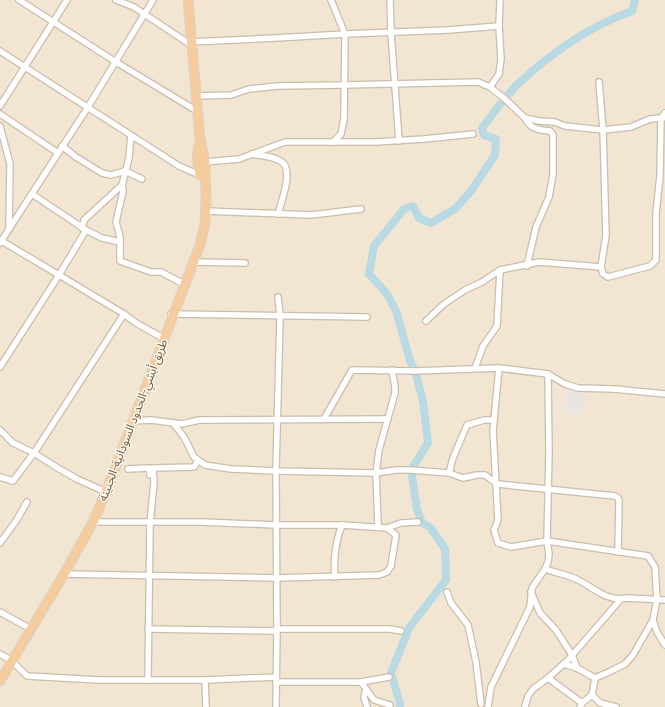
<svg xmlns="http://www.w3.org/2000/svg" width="665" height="707" viewBox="0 0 665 707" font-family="Barlow,'Noto Sans Arabic',sans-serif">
  <rect width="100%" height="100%" fill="#fbf4e4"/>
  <rect fill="#f2e6d2" x="0" y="0" width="665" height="707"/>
  <path fill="#eae5de" d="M 564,390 L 586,391 L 584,414 L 563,412 Z"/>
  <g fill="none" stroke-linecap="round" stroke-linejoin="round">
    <path stroke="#b9dae3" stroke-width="8" d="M 400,707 L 400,704 L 391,673 L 409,628 L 446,580 L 445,549 L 430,527 L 422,523 L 417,509 L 411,470 L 428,443 L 423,401 L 415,371 L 410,360 L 396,311 L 387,294 L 369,274 L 374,246 L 404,209 L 413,206 L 419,218 L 431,223 L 455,209 L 471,191 L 495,155 L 496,139 L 484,135 L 482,128 C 494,113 505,96 519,83 C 551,53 591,26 632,11 L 635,0"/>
    <defs>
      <g id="minor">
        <path d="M 19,0 L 116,62 L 197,111"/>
        <path d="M 116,0 L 134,7 L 191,45"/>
        <path d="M 331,0 L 345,34 L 344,119 L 341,134 L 333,142"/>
        <path d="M 390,0 L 391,33 L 399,141"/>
        <path d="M 191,42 L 276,38 L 345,34 L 448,30 L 499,26 L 500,0"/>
        <path d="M 0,51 L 179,166 L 202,176"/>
        <path d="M 490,87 L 499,74 L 501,59 L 499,26"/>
        <path d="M 196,96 L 231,95 L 249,89 L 278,86 L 344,85 L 478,82 L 490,87 L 505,99 L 525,118 L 539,121 L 555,122 L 565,126 L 603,130 L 631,127 L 650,119 L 661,118 L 665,113"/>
        <path d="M 0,106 L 67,0"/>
        <path d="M 0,114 L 58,153"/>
        <path d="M 525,118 C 530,129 539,130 550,131 L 553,135 L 553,174 L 549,197 L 536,227 L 527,266"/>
        <path d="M 0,126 L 10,164 L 9,229"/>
        <path d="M 131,135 L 129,158 L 122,185 L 123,191 L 116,222 L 120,237 L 120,261 L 151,272 L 161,272 L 180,282"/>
        <path d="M 62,146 L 76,157 L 102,173 L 111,175 L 125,171 L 142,179"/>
        <path d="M 252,154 C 261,156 276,156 283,163 C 293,173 281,202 278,214"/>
        <path d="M 205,162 L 239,159 L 285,142 L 375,142 L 424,139 L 473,134"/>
        <path d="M 32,194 L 86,230 L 102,238 L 120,242"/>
        <path d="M 206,211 L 311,215 L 361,209"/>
        <path d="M 82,228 L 84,220 L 122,185"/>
        <path d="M 86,230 L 59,275 L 124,314 L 136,323 L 161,337"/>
        <path d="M 0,240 L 59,275 L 0,367"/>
        <path d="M 0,243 L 88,107 L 153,0"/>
        <path d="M 194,262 L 245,263"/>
        <path d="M 601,267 L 603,274 L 608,277 L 650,266 L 656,260 L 656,213 L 660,176 L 661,118 L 663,118"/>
        <path d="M 171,314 L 367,317"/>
        <path d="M 426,321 L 444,304 L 465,290 L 482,282 L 500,270 L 539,262 L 601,267 L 606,235 L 603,130 L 599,82"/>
        <path d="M 475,368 L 483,346 L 497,326 L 500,270"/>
        <path d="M 499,368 L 493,431 L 498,520 L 494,530 L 498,543 L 511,547 L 547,541 L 648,556 L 655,567 L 657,599 L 653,620 L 633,655 L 625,664 L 609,672 L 595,678 L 592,695 L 582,703 L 580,707"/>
        <path d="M 324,419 L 352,370 L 415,371 L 499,368 L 548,374 L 565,384 L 578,388 L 614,389 L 665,394"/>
        <path d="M 132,421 L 151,420 L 182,424 L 199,420 L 388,419"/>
        <path d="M 173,423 L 184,437 L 194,457 L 205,465 L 231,469 L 276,471 L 376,473 L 396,470 L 411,470 L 449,473 L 463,478 L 477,475 L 485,475 L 497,484 L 615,496 L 617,497 L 619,500 L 618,552"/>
        <path d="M 0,430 L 13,443 L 34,453 L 56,467 L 77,479 L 106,492"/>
        <path d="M 128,469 L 149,468 L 150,475"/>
        <path d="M 449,473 L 453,458 L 467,425 L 484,420 L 493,420"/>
        <path d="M 0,477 L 13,481 L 34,453 L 124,314"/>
        <path d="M 378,524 L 376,473 L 379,450 L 395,393 L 395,387 L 392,370"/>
        <path d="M 387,528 L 401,523 L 418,522"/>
        <path d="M 0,543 L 16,521 L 27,502"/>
        <path d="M 545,569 C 556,573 569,575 578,580 C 595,588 606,602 627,598 L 665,600"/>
        <path d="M 64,574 L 276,578 L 379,575 L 387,572 L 391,566 L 396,535 L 387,528 L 342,525 L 276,525 L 201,522 L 93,522"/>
        <path d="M 335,577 C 333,560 336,540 342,525"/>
        <path d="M 447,592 L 451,603 L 468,625 L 476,662 L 481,704"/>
        <path d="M 531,592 L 540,613 L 556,630 L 572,655 L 577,668"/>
        <path d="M 0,612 L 27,627"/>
        <path d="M 653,620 L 657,632 L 665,645"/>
        <path d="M 148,629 L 276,631"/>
        <path d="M 277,629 L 390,629 L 401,631"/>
        <path d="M 0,654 L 7,658"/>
        <path d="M 12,661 L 27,676 L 99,680 L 205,680 L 276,677"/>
        <path d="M 564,664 L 577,668 L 595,678"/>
        <path d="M 548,678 L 582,703"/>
        <path d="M 148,680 L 150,523 L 154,483 L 153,468 L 194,467 L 198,461"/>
        <path d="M 205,680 L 206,707"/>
        <path d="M 276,682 L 361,682 L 389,677"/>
        <path d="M 361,682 L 374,700 L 390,705"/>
        <path d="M 366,689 L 364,697 L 367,707"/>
        <path d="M 592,695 L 600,703 L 616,707"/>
        <path d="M 276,707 L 277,629 L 276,471 L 280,316 L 278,297"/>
        <path d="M 488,707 L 491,687 L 530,607 L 532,588 L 545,569 L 548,562 L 549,554 L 547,541 L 549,452 L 548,374"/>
        <path d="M 525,707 L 528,696 L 533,689 L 548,678 L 568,660 L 621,599"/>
      </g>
      <g id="trunk">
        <path d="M 199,144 L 197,158 L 200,175"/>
        <path d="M 0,681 L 64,574 L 93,522 L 106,492 L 200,245 L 205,224 L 206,197 L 205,162 L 200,139 L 188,0"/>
      </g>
    </defs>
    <use href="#minor" stroke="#cbbcab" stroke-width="8"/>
    <use href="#trunk" stroke="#dad5d0" stroke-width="11"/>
    <use href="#minor" stroke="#fff" stroke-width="5.5"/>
    <use href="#trunk" stroke="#f4cc9e" stroke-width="9"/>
  </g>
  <g text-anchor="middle" stroke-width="3" stroke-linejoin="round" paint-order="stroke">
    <g font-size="12" fill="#715c4b" stroke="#fef7e9">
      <text transform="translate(133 420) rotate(-69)" y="4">طريق أبشي-الحدود السودانية-الجنينة</text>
    </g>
  </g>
</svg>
